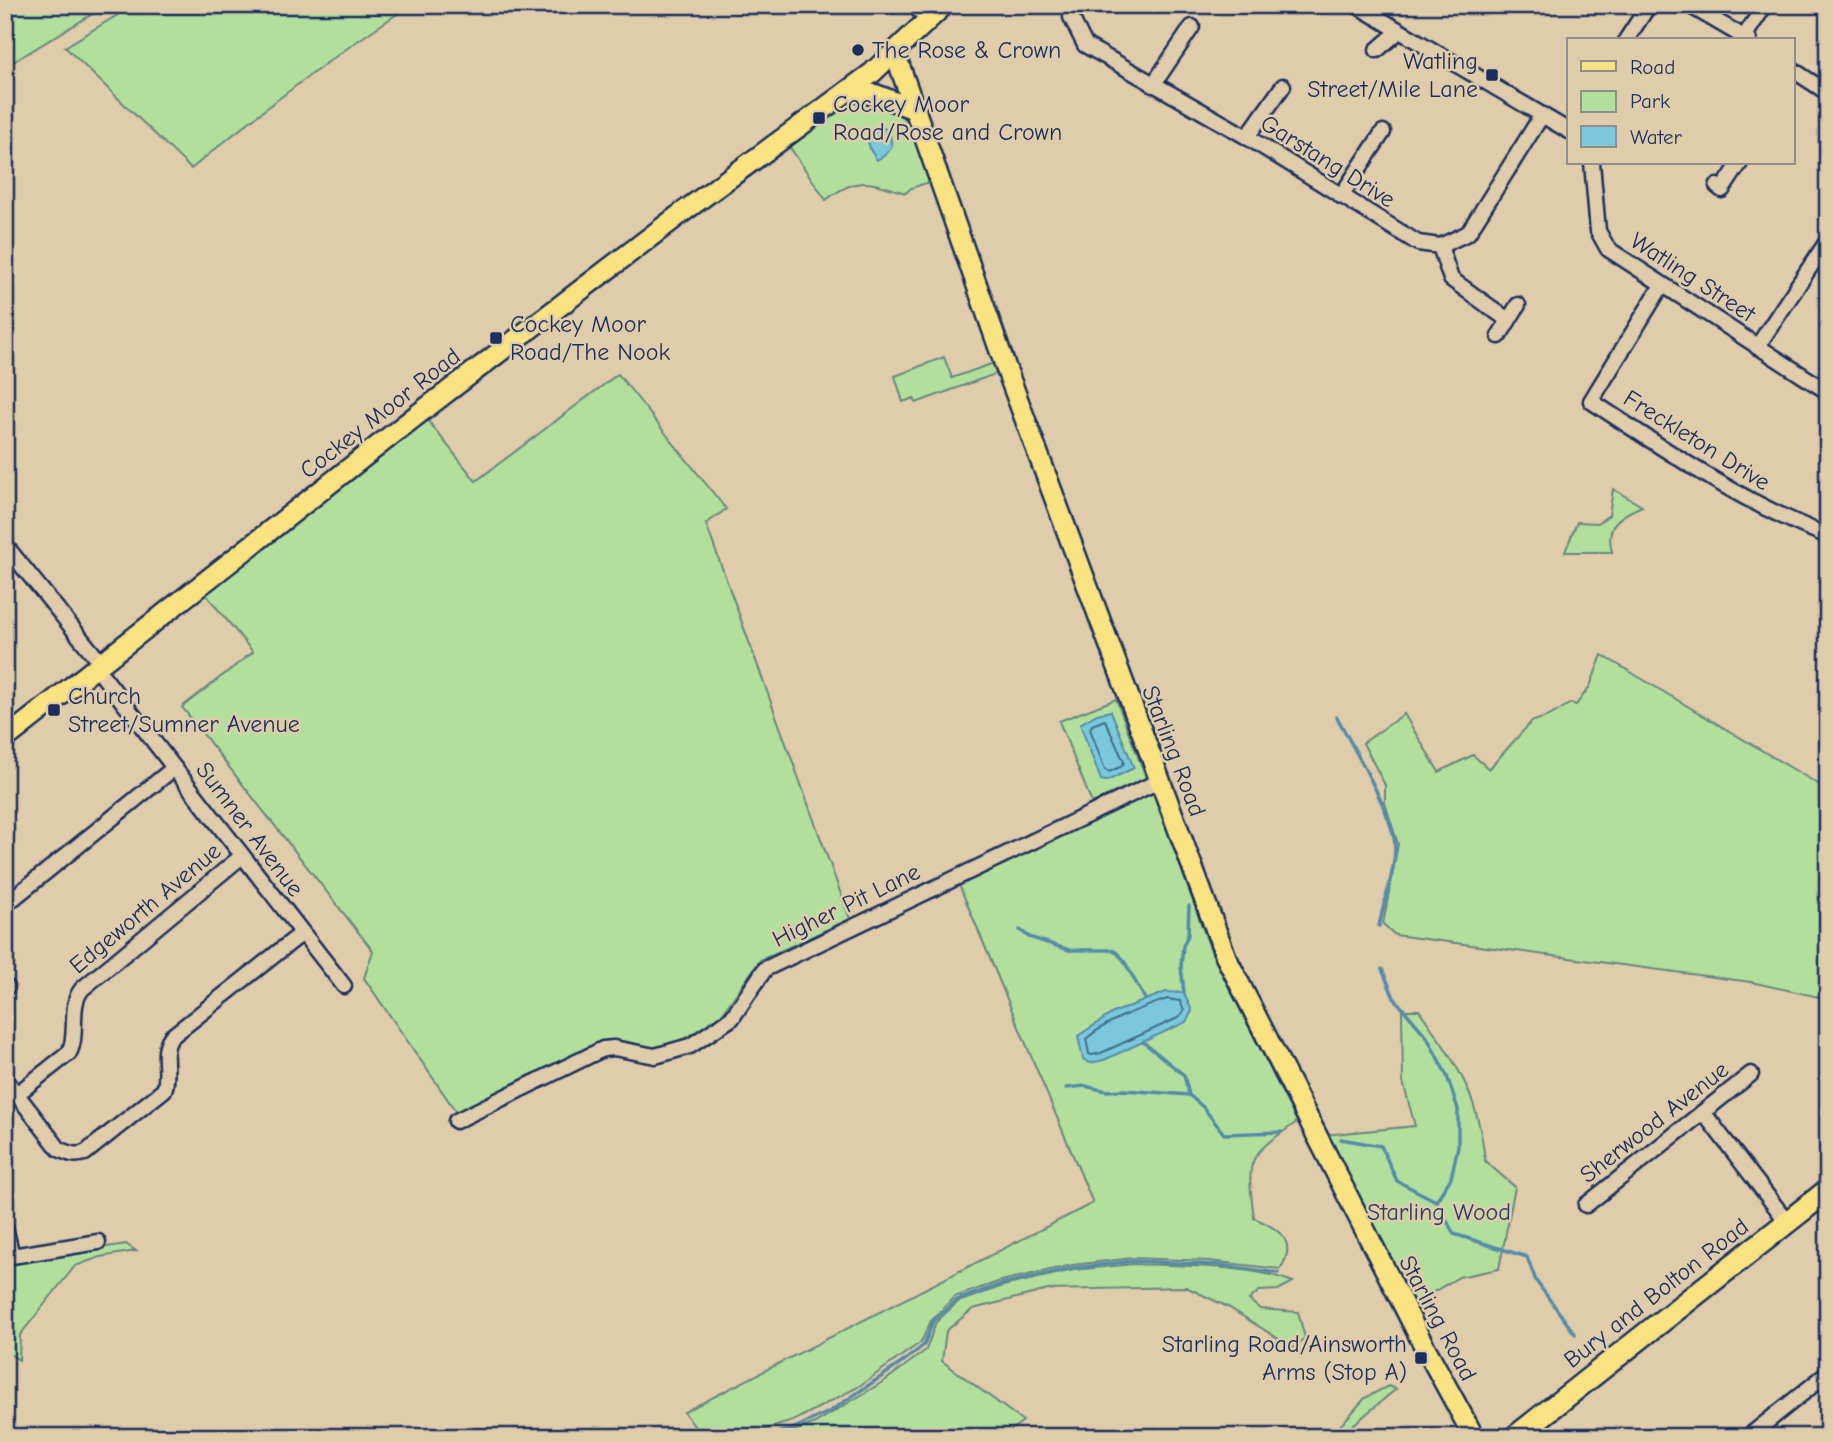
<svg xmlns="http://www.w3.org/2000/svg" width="1833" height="1442" viewBox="0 0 1833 1442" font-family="'Comic Neue',sans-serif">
  <rect width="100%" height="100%" fill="#deccaa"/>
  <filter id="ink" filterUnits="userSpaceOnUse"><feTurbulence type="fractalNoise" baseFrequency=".0143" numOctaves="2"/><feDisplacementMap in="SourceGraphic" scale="14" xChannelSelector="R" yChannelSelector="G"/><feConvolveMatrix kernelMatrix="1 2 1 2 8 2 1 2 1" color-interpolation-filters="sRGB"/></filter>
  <g filter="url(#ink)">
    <g fill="#b3df9d" stroke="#67877e" stroke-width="2">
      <path d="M 5,5 L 107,5 L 5,67 Z"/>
      <path d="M 134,5 L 411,5 C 335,54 261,111 191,169 L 65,47 Z"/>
      <path d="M 858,100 C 870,103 886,104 896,111 C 917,124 922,160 929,182 L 911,188 L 906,193 C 870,183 859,174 826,200 L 787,143 L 846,104 Z"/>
      <path d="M 944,357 L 952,378 L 994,363 L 998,373 L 916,403 L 914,398 L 903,402 L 895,376 Z"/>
      <path d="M 618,374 L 726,509 L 706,524 L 850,919 L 760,960 L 719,1018 L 693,1037 L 656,1051 L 614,1042 L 596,1044 L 457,1113 L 364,978 L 373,951 L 182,707 L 253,652 L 203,591 L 425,417 L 476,481 Z"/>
      <path d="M 1613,489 L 1642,506 C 1618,516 1605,525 1612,552 L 1565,552 L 1577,522 L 1598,523 L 1609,515 Z"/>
      <path d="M 1602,655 L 1828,790 L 1828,999 L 1751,982 L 1395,935 L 1383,924 L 1398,844 L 1385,803 L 1385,785 L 1363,743 L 1404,714 L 1439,772 L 1473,755 L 1489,769 L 1531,722 L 1551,715 L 1571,703 L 1576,705 L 1590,686 Z"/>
      <path d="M 1116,699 L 1146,778 L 1092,803 L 1059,721 Z"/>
      <path d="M 1152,788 L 1212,954 L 1297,1122 C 1247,1157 1246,1156 1254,1218 C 1278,1228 1299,1241 1280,1269 L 1209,1261 L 1133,1258 L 1072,1265 L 1001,1281 L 954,1297 L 931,1321 L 921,1342 L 858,1387 L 793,1421 L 756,1432 L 752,1437 L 702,1437 L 684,1412 L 1093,1203 L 957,880 Z"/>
      <path d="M 1402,1010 L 1419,1010 C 1457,1065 1478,1092 1485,1161 L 1515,1187 L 1499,1269 L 1459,1277 L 1411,1305 L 1323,1135 L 1415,1126 L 1403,1082 Z"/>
      <path d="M 126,1244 L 136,1251 L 100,1257 L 75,1266 L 20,1335 L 19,1360 L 5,1351 L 5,1263 Z"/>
      <path d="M 1134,1264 C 1180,1266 1252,1265 1293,1282 L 1278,1290 L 1259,1291 L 1249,1300 L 1260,1309 L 1298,1312 L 1305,1338 L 1293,1348 L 1228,1307 L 1186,1287 L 1048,1290 L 973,1309 L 946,1331 L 942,1361 L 1023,1421 L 1002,1437 L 773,1437 L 789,1433 L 815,1423 L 886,1380 L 926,1350 L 936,1322 L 958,1302 L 1003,1286 L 1074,1270 Z"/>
      <path d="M 1388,1386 L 1396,1389 L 1341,1435 L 1341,1437 L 1330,1437 L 1365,1398 Z"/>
    </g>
    <g fill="#7cc8db" stroke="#558ba9" stroke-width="2">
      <path d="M 880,127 L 889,130 L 892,147 L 885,155 L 877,160 L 871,151 L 867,138 Z"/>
      <path d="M 1111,711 L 1134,768 L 1107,781 L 1101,780 L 1080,724 L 1097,714 Z"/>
      <path d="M 1166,992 L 1184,993 L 1192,1011 L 1186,1022 L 1104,1060 L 1090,1063 L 1083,1059 L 1078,1036 L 1113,1013 Z"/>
    </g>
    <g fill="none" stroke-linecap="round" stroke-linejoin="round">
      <g stroke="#426c90" stroke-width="2">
        <path d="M 1105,720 L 1124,762 L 1122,766 L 1109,772 L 1105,770 L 1090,729 L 1092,725 Z"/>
        <path d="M 1167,999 L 1180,1001 L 1184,1010 L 1180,1017 L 1101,1053 L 1092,1055 L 1089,1054 L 1086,1039 C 1109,1019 1139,1009 1167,999 Z"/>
      </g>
      <g stroke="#558ba9" stroke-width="3.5">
        <path d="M 1337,717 C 1352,746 1394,815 1395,846 C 1395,872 1384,901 1379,926"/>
        <path d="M 1020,930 L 1029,937 L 1069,950 L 1114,950 L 1123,959 L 1145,999"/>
        <path d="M 1382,969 L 1394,998 L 1427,1037 L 1447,1076 L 1458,1109 L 1458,1147 L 1451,1178 L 1436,1201"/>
        <path d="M 1184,993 L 1181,966 L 1183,946 L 1188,935 L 1189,906"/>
        <path d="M 1143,1042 L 1184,1075 L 1189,1095"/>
        <path d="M 1066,1088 L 1085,1086 L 1107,1091 L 1124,1090 L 1189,1095 L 1203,1107 L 1224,1134 L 1281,1132"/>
        <path d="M 1341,1139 L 1381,1146 L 1397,1181 L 1436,1201 L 1454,1234 L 1527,1257 L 1536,1281 L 1575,1334"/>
        <path d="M 762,1437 L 792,1429 L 829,1412 L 900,1364 L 924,1345 L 933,1321 L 957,1300 L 1002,1284 L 1073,1268 L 1134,1261 L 1219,1265 L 1278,1273"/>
      </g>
      <defs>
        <g id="minor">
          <path d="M 912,5 L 930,19"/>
          <path d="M 1074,5 L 1071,17 L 1085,45 L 1247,137 L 1418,243 L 1440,246 L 1468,233 L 1542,115"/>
          <path d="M 1356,5 L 1569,131"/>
          <path d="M 1689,5 L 1749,40"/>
          <path d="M 1744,37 L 1765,5"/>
          <path d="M 1626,40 L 1649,5"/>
          <path d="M 1377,50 L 1399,31"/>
          <path d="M 1793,70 L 1828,93"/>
          <path d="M 1153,85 L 1192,27"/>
          <path d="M 1247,137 L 1283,86"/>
          <path d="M 1592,163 L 1598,231 L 1608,249 L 1828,392"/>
          <path d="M 1717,186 L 1722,190 L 1740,163"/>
          <path d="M 1341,196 L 1383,132"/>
          <path d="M 1440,246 L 1451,279 L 1508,320"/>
          <path d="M 1662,285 L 1591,401 C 1670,453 1739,501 1828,536"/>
          <path d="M 1499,336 L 1518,305"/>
          <path d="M 1757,347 L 1828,240"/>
          <path d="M 5,545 L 100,662"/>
          <path d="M 95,666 L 344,986"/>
          <path d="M 5,905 L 174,768"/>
          <path d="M 5,988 L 7,987"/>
          <path d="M 5,1079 L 59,1149 C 69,1154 75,1156 85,1153 L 164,1090 C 171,1073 160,1053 171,1037 L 301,934"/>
          <path d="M 17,1094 L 69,1053 C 79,1034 68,1006 82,989 L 242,856"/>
          <path d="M 1703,1112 L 1788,1223"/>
          <path d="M 456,1121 L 603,1049 L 614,1048 L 655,1056 L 690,1046 L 732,1018 L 765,969 L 1159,781"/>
          <path d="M 1586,1205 L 1751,1074"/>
          <path d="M 5,1227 L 12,1256 L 98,1242"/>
          <path d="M 1748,1437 L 1828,1373"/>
        </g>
        <g id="major">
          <path d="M 895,53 L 1006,368 L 1226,957 L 1420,1338 L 1474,1437"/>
          <path d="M 849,91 L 877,95 L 916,110"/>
          <path d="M 5,739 L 417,415 L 683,212 L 872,73 L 944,5"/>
        </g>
        <path id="highway" d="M 1515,1437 L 1828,1190"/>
      </defs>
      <use href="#minor" stroke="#1b2f5e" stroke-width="19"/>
      <use href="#major" stroke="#1b2f5e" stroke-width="24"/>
      <use href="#highway" stroke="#1b2f5e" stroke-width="26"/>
      <use href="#minor" stroke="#deccaa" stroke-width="14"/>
      <use href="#major" stroke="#f8e281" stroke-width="19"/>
      <use href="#highway" stroke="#f8e281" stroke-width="21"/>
    </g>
  </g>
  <g fill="#1b2f5e" stroke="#deccaa" stroke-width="2.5">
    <circle cx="858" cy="50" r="7"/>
    <rect x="1485" y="68" width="14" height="14" rx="3.5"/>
    <rect x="812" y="111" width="14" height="14" rx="3.5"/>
    <rect x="489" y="331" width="14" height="14" rx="3.5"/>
    <rect x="47" y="703" width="14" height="14" rx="3.5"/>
    <rect x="1414" y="1351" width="14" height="14" rx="3.5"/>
  </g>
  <g text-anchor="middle" stroke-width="5" stroke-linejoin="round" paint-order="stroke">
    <g font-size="24" fill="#1b2f5e" stroke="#deccaa" text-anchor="start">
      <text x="872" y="58">The Rose &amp; Crown</text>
      <text x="1478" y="69" text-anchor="end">Watling<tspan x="1478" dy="28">Street/Mile Lane</tspan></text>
      <text x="833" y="112">Cockey Moor<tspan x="833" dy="28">Road/Rose and Crown</tspan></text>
      <text x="510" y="332">Cockey Moor<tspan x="510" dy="28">Road/The Nook</tspan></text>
      <text x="68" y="704">Church<tspan x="68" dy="28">Street/Sumner Avenue</tspan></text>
      <text x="1407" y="1352" text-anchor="end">Starling Road/Ainsworth<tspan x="1407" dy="28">Arms (Stop A)</tspan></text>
    </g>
    <g font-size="24" fill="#1b2f5e" stroke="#deccaa">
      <text transform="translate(1328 161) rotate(32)" y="8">Garstang Drive</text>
      <text transform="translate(1693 277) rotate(33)" y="8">Watling Street</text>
      <text transform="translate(380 413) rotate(-38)" y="8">Cockey Moor Road</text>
      <text transform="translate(1697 440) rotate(32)" y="8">Freckleton Drive</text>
      <text transform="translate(1174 751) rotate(69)" y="8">Starling Road</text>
      <text transform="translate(250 829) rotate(53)" y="8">Sumner Avenue</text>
      <text transform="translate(846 905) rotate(-26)" y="8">Higher Pit Lane</text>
      <text transform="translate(145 908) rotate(-40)" y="8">Edgeworth Avenue</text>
      <text transform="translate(1654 1122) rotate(-38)" y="8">Sherwood Avenue</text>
      <text transform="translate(1656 1293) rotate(-38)" y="8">Bury and Bolton Road</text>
      <text transform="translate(1438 1318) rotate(62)" y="8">Starling Road</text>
    </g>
    <g font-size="24" fill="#2a4164" stroke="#deccaa">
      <text x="1439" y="1220">Starling Wood</text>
    </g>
  </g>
  <rect width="1833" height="1442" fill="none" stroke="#deccaa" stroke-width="28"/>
  <rect x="14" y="14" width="1805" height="1414" fill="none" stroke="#1b2f5e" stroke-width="2.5" filter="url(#ink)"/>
  <rect x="1567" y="38" width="228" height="126" fill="#deccaa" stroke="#908d8c" stroke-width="2"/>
  <rect x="1581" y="61" width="35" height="10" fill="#f8e281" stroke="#908d8c" stroke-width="2"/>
  <text x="1630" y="74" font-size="21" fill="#1b2f5e">Road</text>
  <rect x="1581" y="91" width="35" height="21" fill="#b3df9d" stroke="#908d8c" stroke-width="2"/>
  <text x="1630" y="108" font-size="21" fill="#1b2f5e">Park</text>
  <rect x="1581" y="126" width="35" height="21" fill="#7cc8db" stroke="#908d8c" stroke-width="2"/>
  <text x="1630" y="144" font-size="21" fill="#1b2f5e">Water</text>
</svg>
